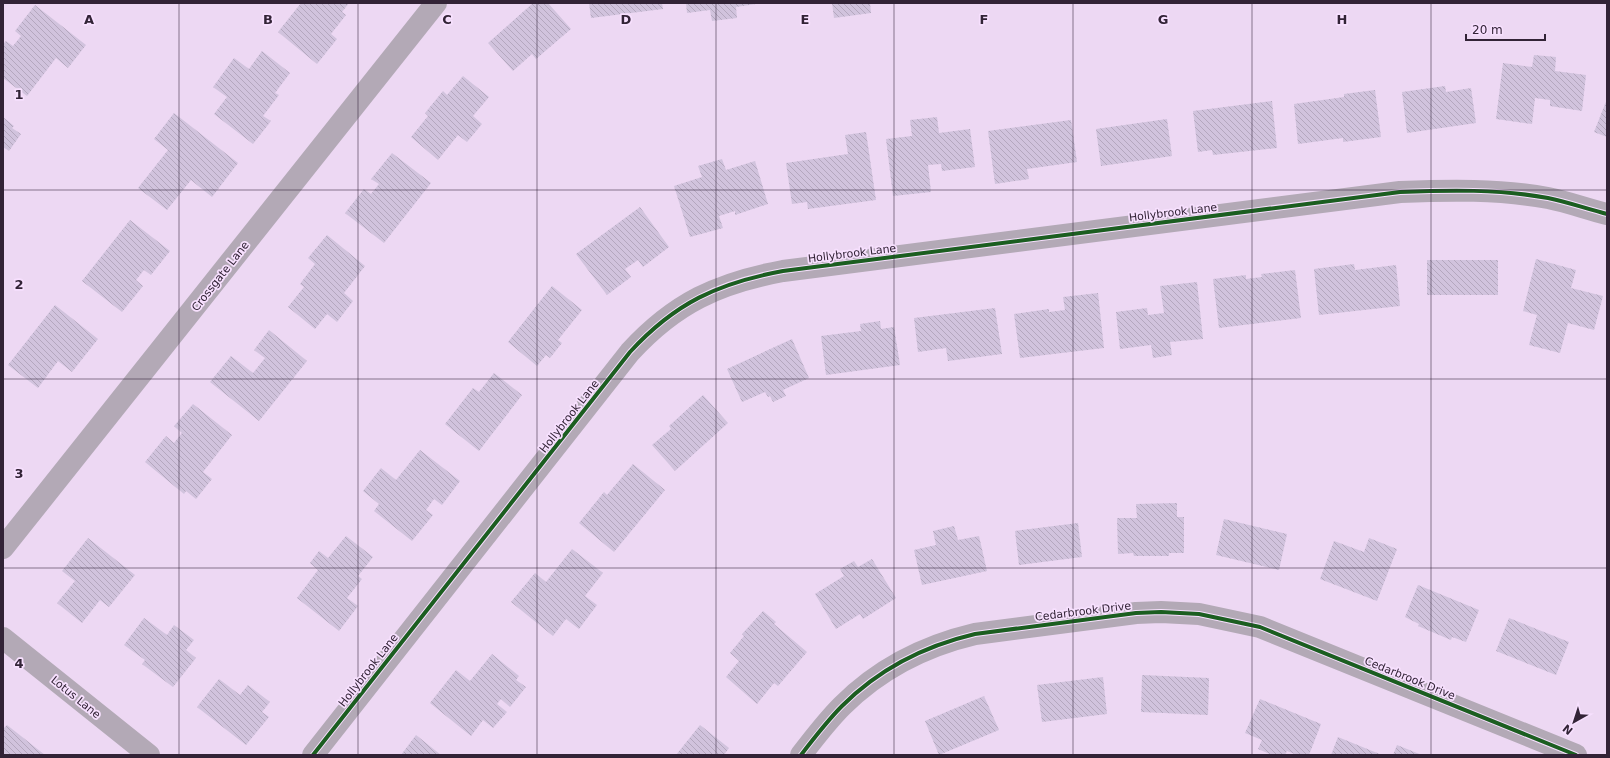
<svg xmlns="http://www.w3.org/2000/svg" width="1610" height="758" viewBox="0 0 1610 758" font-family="'DejaVu Sans',sans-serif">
  <defs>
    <pattern id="building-back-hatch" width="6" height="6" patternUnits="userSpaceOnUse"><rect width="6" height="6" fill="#d1c3dd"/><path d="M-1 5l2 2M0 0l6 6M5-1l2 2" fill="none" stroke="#b4a7be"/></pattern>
  </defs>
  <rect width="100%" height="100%" fill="#edd8f3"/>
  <g fill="url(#building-back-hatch)">
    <path d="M 301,3 L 349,3 L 342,12 L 346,15 L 331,34 L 337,39 L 317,64 L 278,32 Z"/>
    <path d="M 533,3 L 548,3 L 571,29 L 536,59 L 532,54 L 513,71 L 488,43 Z"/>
    <path d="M 589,3 L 662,3 L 663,9 L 591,18 Z"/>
    <path d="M 686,3 L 756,3 L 756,4 L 736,7 L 737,18 L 712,21 L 710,10 L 687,13 Z"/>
    <path d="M 832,3 L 870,3 L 871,13 L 834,18 Z"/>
    <path d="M 35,5 L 86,45 L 68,68 L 56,58 L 27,96 L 3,78 L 3,44 L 6,41 L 13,46 L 21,36 L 15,31 Z"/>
    <path d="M 262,51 L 290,73 L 275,93 L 279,95 L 263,116 L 271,121 L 253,144 L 214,114 L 227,97 L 213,87 L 234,58 L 249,69 Z"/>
    <path d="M 1534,55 L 1556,57 L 1555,71 L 1586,75 L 1582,111 L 1550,106 L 1550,100 L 1535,98 L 1532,124 L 1496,119 L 1503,63 L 1532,67 Z"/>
    <path d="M 463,76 L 489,97 L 473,116 L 482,124 L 467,142 L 458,135 L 438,160 L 411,137 L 428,116 L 425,113 L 443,91 L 447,95 Z"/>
    <path d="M 1445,86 L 1446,92 L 1471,88 L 1476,123 L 1407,133 L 1402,92 Z"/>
    <path d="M 1375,90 L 1381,137 L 1343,142 L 1343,138 L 1298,144 L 1294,104 L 1344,97 L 1344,94 Z"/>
    <path d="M 1607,99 L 1607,137 L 1594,132 Z"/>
    <path d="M 1272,101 L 1277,148 L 1213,155 L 1212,150 L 1198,152 L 1193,111 Z"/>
    <path d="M 174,113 L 238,163 L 212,197 L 191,180 L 167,210 L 138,188 L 168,150 L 154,139 Z"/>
    <path d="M 3,117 L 14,126 L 12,128 L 21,134 L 9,151 L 3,147 Z"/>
    <path d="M 937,117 L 939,133 L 970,129 L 975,167 L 942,171 L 941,164 L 928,165 L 931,192 L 893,196 L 886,139 L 912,136 L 910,120 Z"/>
    <path d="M 1167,119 L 1172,156 L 1101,166 L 1096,129 Z"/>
    <path d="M 1071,120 L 1077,162 L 1027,169 L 1029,179 L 995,184 L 988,131 Z"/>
    <path d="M 866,132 L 876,200 L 808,209 L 807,202 L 792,204 L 786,163 L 848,154 L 845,135 Z"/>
    <path d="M 392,153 L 431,183 L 384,243 L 345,213 L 364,189 L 371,194 L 379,184 L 371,179 Z"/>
    <path d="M 722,159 L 726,170 L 755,161 L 768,204 L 735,215 L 735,211 L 719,216 L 723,228 L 690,237 L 674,186 L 702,177 L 698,166 Z"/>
    <path d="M 640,207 L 669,247 L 643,267 L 638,260 L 625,269 L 631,277 L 607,295 L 576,254 Z"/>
    <path d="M 130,220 L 170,251 L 151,275 L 144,270 L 136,280 L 143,286 L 122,312 L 82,281 Z"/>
    <path d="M 327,235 L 365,266 L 344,293 L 353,301 L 337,322 L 327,314 L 315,329 L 288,307 L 304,287 L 300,284 L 315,264 L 308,258 Z"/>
    <path d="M 1536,259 L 1576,270 L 1571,288 L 1603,296 L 1594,330 L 1568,323 L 1560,353 L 1529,345 L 1537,315 L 1523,311 Z"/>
    <rect x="1427" y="260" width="71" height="35"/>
    <path d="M 1354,264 L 1355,270 L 1396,265 L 1400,306 L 1319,315 L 1314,269 Z"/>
    <path d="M 1295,270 L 1301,318 L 1219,328 L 1213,279 L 1246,275 L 1246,279 L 1262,277 L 1261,274 Z"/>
    <path d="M 1197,282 L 1203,339 L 1170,342 L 1172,355 L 1153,358 L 1151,345 L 1120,349 L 1116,312 L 1147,308 L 1148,315 L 1164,313 L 1160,286 Z"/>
    <path d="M 552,286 L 582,310 L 558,340 L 562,343 L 550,358 L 546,355 L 537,366 L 508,342 Z"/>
    <path d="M 1098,293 L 1104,348 L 1020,358 L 1014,314 L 1049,309 L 1049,312 L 1065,310 L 1063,297 Z"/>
    <path d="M 55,305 L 98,339 L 72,372 L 58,361 L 38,388 L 8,365 Z"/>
    <path d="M 995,308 L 1002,354 L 948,361 L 946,348 L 918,352 L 914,318 Z"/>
    <path d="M 880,321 L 881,329 L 894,327 L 900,365 L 826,375 L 821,336 L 861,331 L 860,324 Z"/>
    <path d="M 269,330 L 307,361 L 259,421 L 210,382 L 231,356 L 253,373 L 265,358 L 254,350 Z"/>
    <path d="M 792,339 L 809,378 L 783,390 L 786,396 L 773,402 L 770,396 L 768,397 L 765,392 L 742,402 L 727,369 Z"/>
    <path d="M 494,373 L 522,395 L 479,451 L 445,424 L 473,388 L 479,392 Z"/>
    <path d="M 703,395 L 728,423 L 675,471 L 652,445 L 671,429 L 669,426 Z"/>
    <path d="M 193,404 L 232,435 L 203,472 L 212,479 L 196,499 L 186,491 L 184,494 L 145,462 L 166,436 L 174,443 L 182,433 L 174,426 Z"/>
    <path d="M 420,450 L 460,481 L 442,505 L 434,499 L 426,510 L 433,515 L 412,541 L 374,511 L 379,504 L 363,491 L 381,468 L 396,480 Z"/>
    <path d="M 633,464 L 665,490 L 614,552 L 579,523 L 604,492 L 607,495 Z"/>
    <path d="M 1177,503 L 1177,517 L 1184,517 L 1184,553 L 1169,553 L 1169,556 L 1134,556 L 1133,553 L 1118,554 L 1117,518 L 1137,518 L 1136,504 Z"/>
    <path d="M 1224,519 L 1287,534 L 1279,570 L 1216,555 Z"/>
    <path d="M 1078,523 L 1082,557 L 1019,565 L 1015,531 Z"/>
    <path d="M 954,526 L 958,540 L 979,536 L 987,571 L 922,585 L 914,550 L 936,545 L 933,531 Z"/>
    <path d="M 346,536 L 373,557 L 358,576 L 362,579 L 347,598 L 358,606 L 339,631 L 297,598 L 318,570 L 310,563 L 319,551 L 328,558 Z"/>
    <path d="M 88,538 L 135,575 L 109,607 L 100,600 L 82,623 L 57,603 L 75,581 L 62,571 Z"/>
    <path d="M 1369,538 L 1397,549 L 1377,601 L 1320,579 L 1334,541 L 1364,552 Z"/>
    <path d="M 572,549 L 603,573 L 585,596 L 597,605 L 579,629 L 566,619 L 553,636 L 511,602 L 535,573 L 546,582 Z"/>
    <path d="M 872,559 L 896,598 L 863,619 L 860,614 L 836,629 L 815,594 L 844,576 L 840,569 L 854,561 L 858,567 Z"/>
    <path d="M 1418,585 L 1479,610 L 1466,642 L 1452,637 L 1451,640 L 1418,626 L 1419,624 L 1405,617 Z"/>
    <path d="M 763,611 L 776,622 L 774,624 L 807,652 L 778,686 L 774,683 L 757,704 L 726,677 L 739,661 L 730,653 L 744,636 L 742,634 Z"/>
    <path d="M 144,618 L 167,635 L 174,625 L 194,640 L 186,650 L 196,658 L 173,687 L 142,664 L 145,660 L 124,645 Z"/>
    <path d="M 1509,618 L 1569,642 L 1556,675 L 1496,651 Z"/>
    <path d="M 492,654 L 519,676 L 516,680 L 526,687 L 510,707 L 501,699 L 497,704 L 507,712 L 493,728 L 483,720 L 471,736 L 430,703 L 456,670 L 470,681 Z"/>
    <path d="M 1142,675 L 1209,678 L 1208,715 L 1141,712 Z"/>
    <path d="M 1103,677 L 1107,714 L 1042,722 L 1037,685 Z"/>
    <path d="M 219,679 L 240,695 L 248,685 L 270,702 L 262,712 L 269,717 L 246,745 L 197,707 Z"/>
    <path d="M 984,696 L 999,730 L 939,755 L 925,721 Z"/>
    <path d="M 1260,699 L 1321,724 L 1309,755 L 1297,755 L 1287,751 L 1285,755 L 1272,755 L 1258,749 L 1262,740 L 1245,733 Z"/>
    <path d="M 7,725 L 45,755 L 3,755 L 3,729 Z"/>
    <path d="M 700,725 L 729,748 L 724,755 L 676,755 Z"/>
    <path d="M 416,735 L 441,755 L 401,755 Z"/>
    <path d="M 1338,737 L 1382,755 L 1331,755 Z"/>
    <path d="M 1397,745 L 1422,755 L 1393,755 Z"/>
  </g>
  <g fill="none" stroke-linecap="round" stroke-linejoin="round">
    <g stroke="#b3a9b6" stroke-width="22">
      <path d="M 3,548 L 436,3"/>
      <path d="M 3,638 L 149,755"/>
      <path d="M 313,755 L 630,352 C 675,303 718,283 783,271 L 1400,192 C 1449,190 1499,189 1548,198 C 1568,202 1587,209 1607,214"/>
      <path d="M 801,755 C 814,738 827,721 842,706 C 879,669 924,646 975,634 L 1136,613 L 1161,612 L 1199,614 L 1260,627 L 1576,755"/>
    </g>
    <defs>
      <g id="cycleway">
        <path d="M 313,755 L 630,352 C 675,303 718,283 783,271 L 1400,192 C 1449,190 1499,189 1548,198 C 1568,202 1587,209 1607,214"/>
        <path d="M 801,755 C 814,738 827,721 842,706 C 879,669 924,646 975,634 L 1136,613 L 1161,612 L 1199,614 L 1260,627 L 1576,755"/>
      </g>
    </defs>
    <use href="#cycleway" stroke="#f7e0fe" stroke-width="6"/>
    <use href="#cycleway" stroke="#1b5e20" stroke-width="4"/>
  </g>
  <path fill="none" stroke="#322336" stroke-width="1" stroke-opacity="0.55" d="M 179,3 L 179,755M 358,3 L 358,755M 537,3 L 537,755M 716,3 L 716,755M 894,3 L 894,755M 1073,3 L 1073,755M 1252,3 L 1252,755M 1431,3 L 1431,755M 3,190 L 1607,190M 3,379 L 1607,379M 3,568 L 1607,568"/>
  <g text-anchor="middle" stroke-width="3.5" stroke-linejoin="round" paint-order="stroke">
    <g font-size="11" fill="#322336" stroke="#f7e0fe">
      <text transform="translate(1173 212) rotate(-7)" y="4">Hollybrook Lane</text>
      <text transform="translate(852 253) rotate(-7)" y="4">Hollybrook Lane</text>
      <text transform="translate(220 276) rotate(-52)" y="4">Crossgate Lane</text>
      <text transform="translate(569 416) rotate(-52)" y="4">Hollybrook Lane</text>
      <text transform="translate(1083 611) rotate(-7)" y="4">Cedarbrook Drive</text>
      <text transform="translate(368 670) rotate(-52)" y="4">Hollybrook Lane</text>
      <text transform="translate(1410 678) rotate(22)" y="4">Cedarbrook Drive</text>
      <text transform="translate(76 697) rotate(39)" y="4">Lotus Lane</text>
    </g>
  </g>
  <g font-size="13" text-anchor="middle" font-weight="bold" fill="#322336" stroke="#f7e0fe" stroke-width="3.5" stroke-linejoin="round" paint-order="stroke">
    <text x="89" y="24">A</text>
    <text x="268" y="24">B</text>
    <text x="447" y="24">C</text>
    <text x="626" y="24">D</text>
    <text x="805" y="24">E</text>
    <text x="984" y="24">F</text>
    <text x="1163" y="24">G</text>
    <text x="1342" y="24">H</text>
    <text x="19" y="99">1</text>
    <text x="19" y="289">2</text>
    <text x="19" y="478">3</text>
    <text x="19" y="668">4</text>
  </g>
  <rect width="1610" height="758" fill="none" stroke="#322336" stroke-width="8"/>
  <g transform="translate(1574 722) rotate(219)" stroke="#f7e0fe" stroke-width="3" paint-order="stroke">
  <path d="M0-3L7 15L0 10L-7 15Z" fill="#322336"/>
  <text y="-6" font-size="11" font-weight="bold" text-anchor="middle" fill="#322336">N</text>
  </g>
  <path d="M1466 34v6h79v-6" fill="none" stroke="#322336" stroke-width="2"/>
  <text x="1472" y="34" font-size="12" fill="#322336" stroke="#f7e0fe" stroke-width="3" paint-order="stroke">20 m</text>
</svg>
